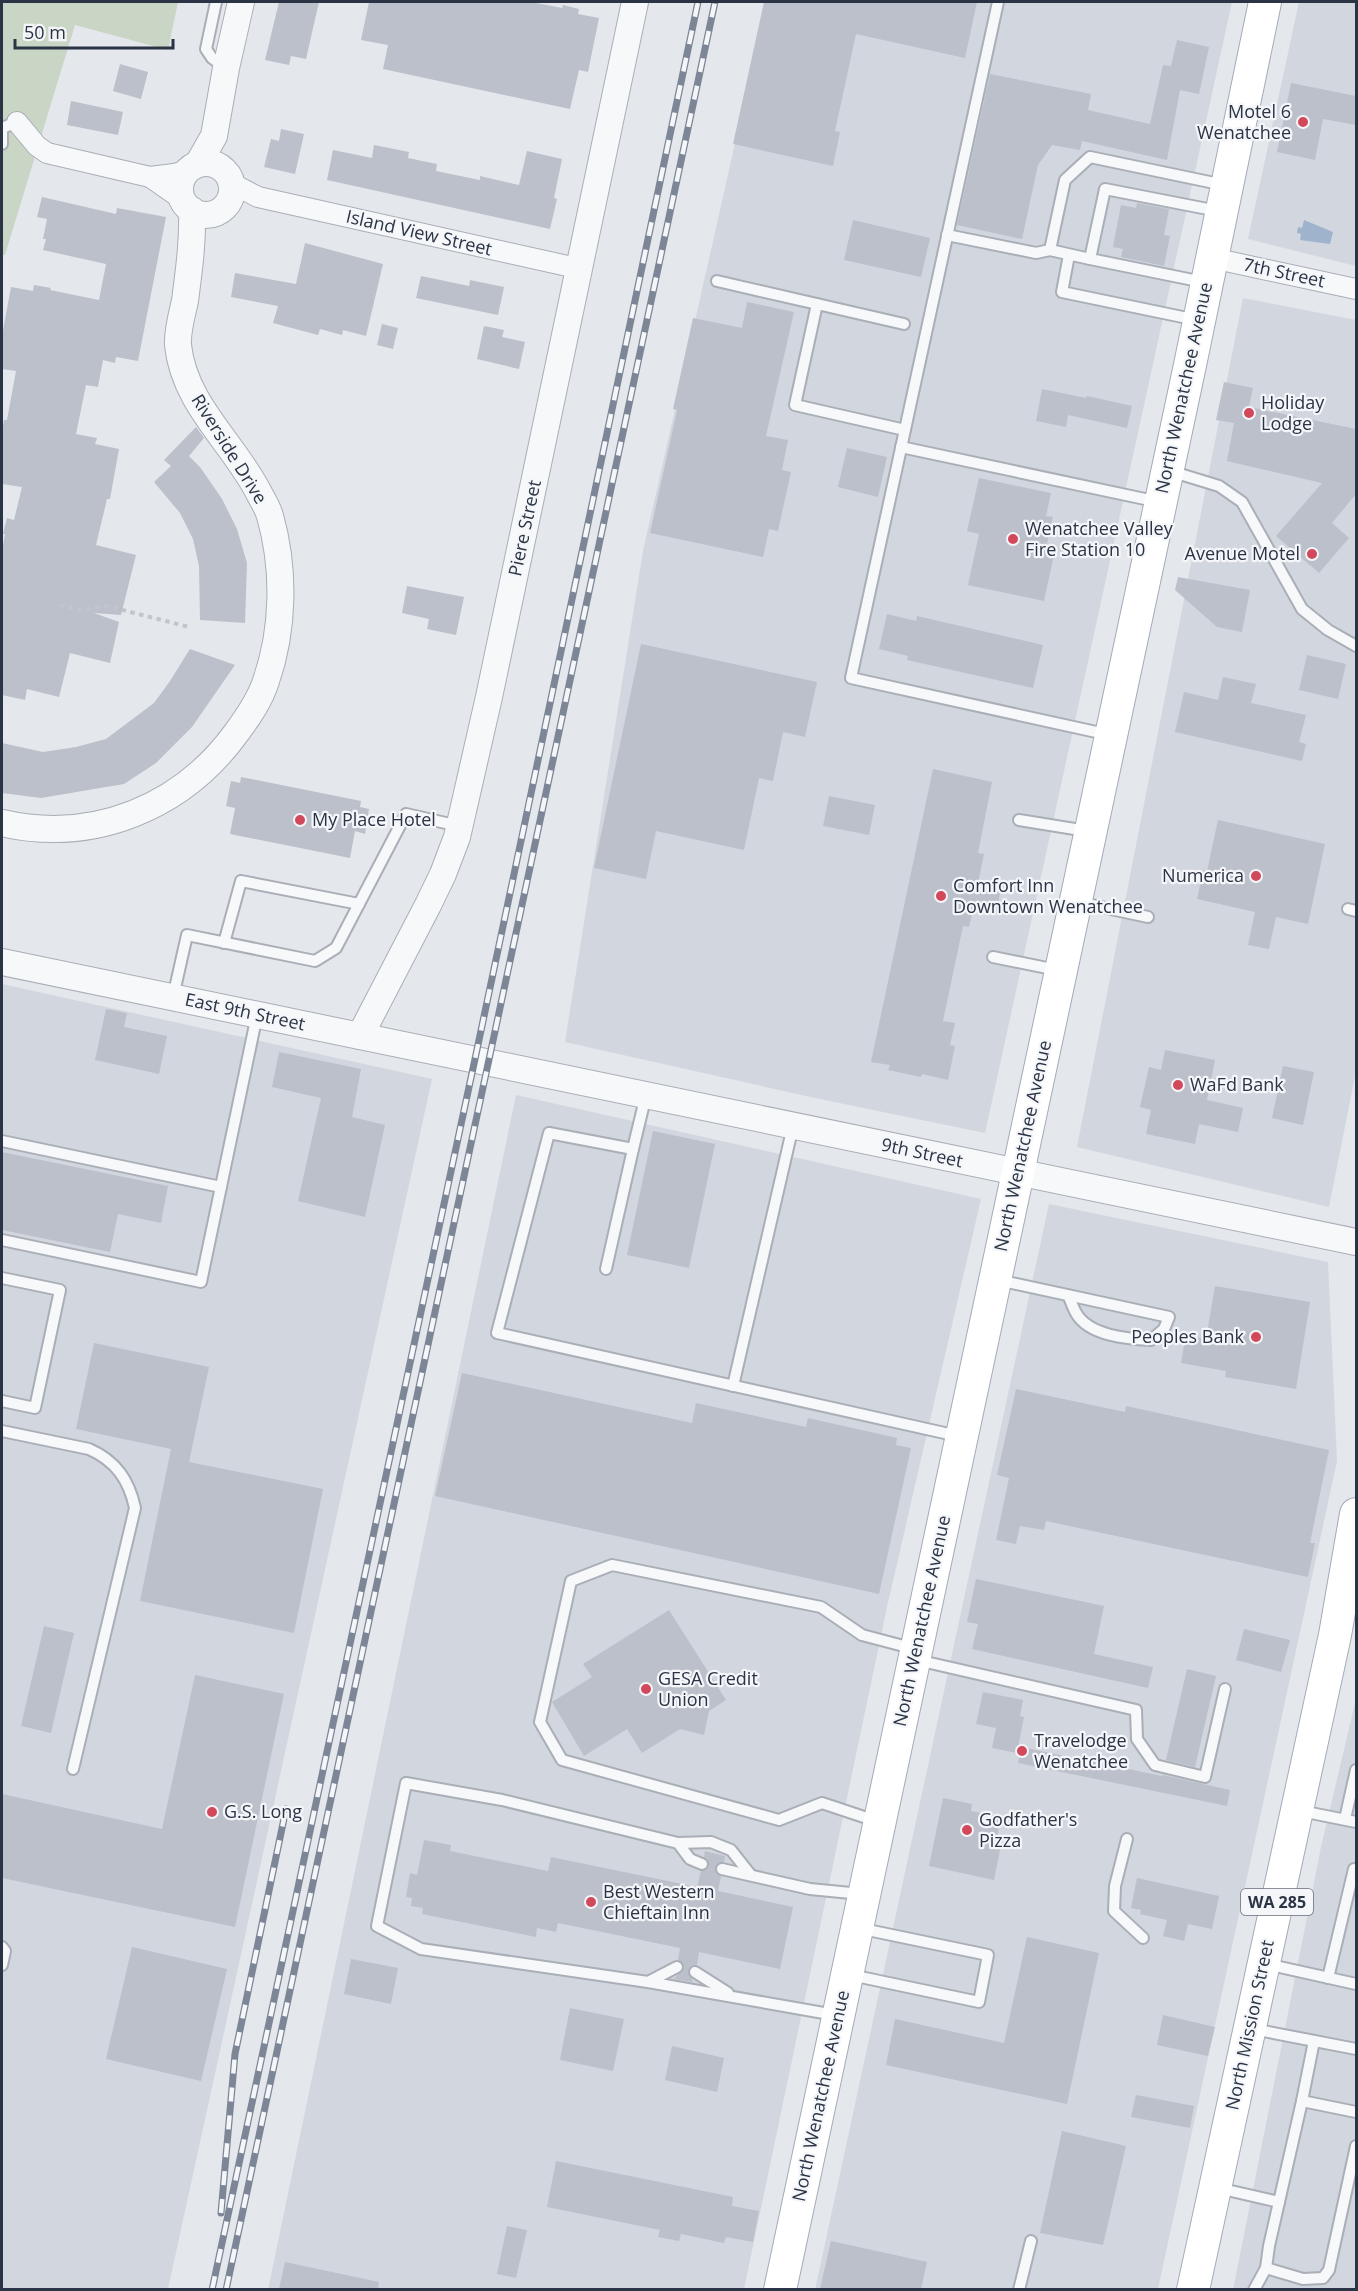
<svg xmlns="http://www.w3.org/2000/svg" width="1358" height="2291" viewBox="0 0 1358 2291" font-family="'Open Sans',sans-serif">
  <rect width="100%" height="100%" fill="#e4e7ec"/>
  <g fill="#d2d6de">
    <path d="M 767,2 L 1232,2 L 985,1133 L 815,1098 L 565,1042 L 643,551 Z"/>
    <path d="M 1299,2 L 1356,2 L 1356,266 L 1248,239 Z"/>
    <path d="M 1243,298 L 1356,320 L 1356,1071 L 1329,1207 L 1077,1147 Z"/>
    <path d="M 2,984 L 432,1079 L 168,2289 L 2,2290 Z"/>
    <path d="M 516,1095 L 981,1199 L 887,1607 L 744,2289 L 268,2290 Z"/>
    <path d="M 1049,1204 L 1328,1262 L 1337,1461 L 1158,2289 L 815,2290 Z"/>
    <path d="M 1355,1703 L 1356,2289 L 1233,2290 L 1321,1847 Z"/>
  </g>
  <path fill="#c9d6c5" d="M 2,2 L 178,2 L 168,50 L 75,25 L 5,255 L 2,255 Z"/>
  <path fill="#9fb4cc" d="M 1304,220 L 1333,232 L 1330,244 L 1300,240 L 1301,234 L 1297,233 L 1298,227 L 1302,228 Z"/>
  <g fill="#bbc0ca">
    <path d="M 279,2 L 319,2 L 306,59 L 291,56 L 289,65 L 265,60 Z"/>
    <path d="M 369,2 L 531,2 L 562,8 L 563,5 L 579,9 L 578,14 L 599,18 L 588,72 L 579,70 L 570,109 L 383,69 L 388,45 L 361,40 Z"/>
    <path d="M 764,2 L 977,2 L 965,58 L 856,34 L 835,131 L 840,132 L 833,166 L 733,144 Z"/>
    <path d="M 1177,40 L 1209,47 L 1199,94 L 1180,90 L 1167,160 L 1082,141 L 1080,150 L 1052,145 L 1038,165 L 1022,239 L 957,225 L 990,74 L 1091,94 L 1088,110 L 1150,124 L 1163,65 L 1171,66 Z"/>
    <path d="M 120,64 L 148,72 L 141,99 L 113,91 Z"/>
    <path d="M 1291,83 L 1356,96 L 1356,125 L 1323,119 L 1315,160 L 1277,152 Z"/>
    <path d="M 71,101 L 123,112 L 118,135 L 67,125 Z"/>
    <path d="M 281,129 L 304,134 L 295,174 L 264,167 L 271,139 L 279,141 Z"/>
    <path d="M 374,145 L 409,152 L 408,158 L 437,164 L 436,171 L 480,180 L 480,176 L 519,185 L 527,151 L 562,159 L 554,198 L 557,199 L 550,229 L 327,180 L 333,150 L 372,158 Z"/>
    <path d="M 42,197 L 116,214 L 117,208 L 166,217 L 138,361 L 116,357 L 115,363 L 103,360 L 98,387 L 86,385 L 76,434 L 97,438 L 95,444 L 119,449 L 110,499 L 107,499 L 96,545 L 136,555 L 121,615 L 94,613 L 119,622 L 110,663 L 70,653 L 59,697 L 27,689 L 25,700 L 2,695 L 2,551 L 5,534 L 3,534 L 7,518 L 14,520 L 22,487 L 2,484 L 2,432 L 4,420 L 7,420 L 16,371 L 2,369 L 2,336 L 11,287 L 33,291 L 34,285 L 51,288 L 50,290 L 99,300 L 106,264 L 43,250 L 46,239 L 43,239 L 47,219 L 37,217 Z"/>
    <path d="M 1137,203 L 1169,209 L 1164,235 L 1170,236 L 1164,266 L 1121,257 L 1123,249 L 1113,247 L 1121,205 L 1136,208 Z"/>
    <path d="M 853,220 L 930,238 L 921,277 L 844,260 Z"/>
    <path d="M 305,243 L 383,264 L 366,336 L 343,330 L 342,335 L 320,329 L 318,335 L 273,323 L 278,306 L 231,297 L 235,273 L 296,284 Z"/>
    <path d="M 421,276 L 469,286 L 470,280 L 504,287 L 498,315 L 416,298 Z"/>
    <path d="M 747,302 L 794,312 L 766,436 L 788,440 L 782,470 L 791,472 L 778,531 L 769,529 L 763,557 L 650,533 L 677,410 L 673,409 L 693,318 L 742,328 Z"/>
    <path d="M 382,324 L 398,328 L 393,349 L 377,345 Z"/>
    <path d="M 484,326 L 504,330 L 502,337 L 525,342 L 519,369 L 477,359 Z"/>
    <path d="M 1224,382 L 1253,388 L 1249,407 L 1356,429 L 1356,494 L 1332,523 L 1349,538 L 1319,573 L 1276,536 L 1322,483 L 1227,461 L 1234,423 L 1216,420 Z"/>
    <path d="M 1042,389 L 1086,398 L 1087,396 L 1132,406 L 1127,428 L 1068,415 L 1066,427 L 1036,421 Z"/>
    <path d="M 196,427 L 204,438 L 189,456 L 200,467 L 222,499 L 237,529 L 247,563 L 245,623 L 200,620 L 199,566 L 193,539 L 180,513 L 154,482 L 171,466 L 164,460 Z"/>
    <path d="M 847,448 L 887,457 L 878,497 L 838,487 Z"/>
    <path d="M 979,478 L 1051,493 L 1046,516 L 1053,517 L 1047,544 L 1056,546 L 1044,601 L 968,585 L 979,534 L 967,531 Z"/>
    <path d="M 1178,577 L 1250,590 L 1242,632 L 1217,627 L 1175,590 Z"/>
    <path d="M 407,586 L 464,597 L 456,635 L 427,629 L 429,619 L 402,613 Z"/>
    <path d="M 887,614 L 916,621 L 917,616 L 1043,645 L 1033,688 L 907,660 L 908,656 L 879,649 Z"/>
    <path d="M 641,644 L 817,682 L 805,737 L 783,732 L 773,781 L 759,778 L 744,850 L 656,831 L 646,879 L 594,868 Z"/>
    <path d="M 190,649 L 235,665 L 192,727 L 156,763 L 124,784 L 41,798 L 2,793 L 2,743 L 43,752 L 76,747 L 106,739 L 154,703 L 170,681 Z"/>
    <path d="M 1307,655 L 1346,664 L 1338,699 L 1299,690 Z"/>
    <path d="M 1223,677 L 1256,684 L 1251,703 L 1306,715 L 1299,742 L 1306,744 L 1302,761 L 1175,732 L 1184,692 L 1218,700 Z"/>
    <path d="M 933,769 L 992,782 L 978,853 L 984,854 L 978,883 L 1001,888 L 996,914 L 973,910 L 969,927 L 963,926 L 943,1021 L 955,1023 L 950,1045 L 955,1046 L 948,1080 L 922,1074 L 921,1077 L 888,1070 L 890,1065 L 871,1062 Z"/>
    <path d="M 241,777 L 361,801 L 360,807 L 369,809 L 365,834 L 355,831 L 350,858 L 230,834 L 235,808 L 226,806 L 231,781 L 240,783 Z"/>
    <path d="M 829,796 L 875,805 L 869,835 L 823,826 Z"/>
    <path d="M 1218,820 L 1325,844 L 1308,924 L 1276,917 L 1269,949 L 1248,945 L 1255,912 L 1197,899 L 1203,870 L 1207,871 Z"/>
    <path d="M 106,1009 L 127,1013 L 124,1027 L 167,1036 L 159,1074 L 95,1060 Z"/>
    <path d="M 1165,1050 L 1215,1060 L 1207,1100 L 1243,1108 L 1238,1132 L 1199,1124 L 1195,1144 L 1146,1134 L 1151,1110 L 1140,1107 L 1149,1067 L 1161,1070 Z"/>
    <path d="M 279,1052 L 361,1069 L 352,1117 L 385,1125 L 365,1217 L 298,1201 L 321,1098 L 272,1087 Z"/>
    <path d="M 1283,1066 L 1314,1072 L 1303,1125 L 1272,1118 Z"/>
    <path d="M 653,1131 L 715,1144 L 689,1268 L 627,1255 Z"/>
    <path d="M 2,1152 L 168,1186 L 161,1223 L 118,1214 L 110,1252 L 2,1230 Z"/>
    <path d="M 1215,1286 L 1310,1302 L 1296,1389 L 1225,1377 L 1226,1371 L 1181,1363 L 1186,1335 L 1206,1339 Z"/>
    <path d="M 94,1343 L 209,1367 L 189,1462 L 323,1489 L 294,1633 L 140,1601 L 171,1449 L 76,1429 Z"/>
    <path d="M 462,1373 L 692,1423 L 696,1403 L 806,1427 L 808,1418 L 897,1438 L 896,1445 L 911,1448 L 879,1594 L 435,1496 Z"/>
    <path d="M 1016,1389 L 1125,1412 L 1126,1406 L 1329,1450 L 1310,1543 L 1315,1543 L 1308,1577 L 1046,1521 L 1044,1530 L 1020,1526 L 1016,1544 L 996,1540 L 1009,1478 L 997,1475 Z"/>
    <path d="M 976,1579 L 1104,1606 L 1094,1654 L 1153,1667 L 1148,1688 L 972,1649 L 978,1624 L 967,1622 Z"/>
    <path d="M 669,1610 L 726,1700 L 709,1711 L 704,1735 L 680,1729 L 642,1753 L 627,1729 L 584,1756 L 552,1702 L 592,1677 L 583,1664 Z"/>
    <path d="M 44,1626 L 74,1633 L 51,1733 L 21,1726 Z"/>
    <path d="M 1244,1629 L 1290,1640 L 1281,1672 L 1236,1660 Z"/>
    <path d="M 1187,1669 L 1216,1676 L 1195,1767 L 1166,1760 Z"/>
    <path d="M 195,1675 L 284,1694 L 235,1927 L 2,1878 L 2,1794 L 162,1829 Z"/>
    <path d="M 983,1692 L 1023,1700 L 1020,1716 L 1024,1717 L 1017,1753 L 992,1748 L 996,1728 L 976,1724 Z"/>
    <path d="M 1021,1747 L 1162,1776 L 1163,1775 L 1230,1790 L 1227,1806 L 1018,1763 Z"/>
    <path d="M 943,1798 L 972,1804 L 971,1811 L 1001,1817 L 996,1844 L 1001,1845 L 994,1880 L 929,1866 Z"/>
    <path d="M 424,1840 L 451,1845 L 450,1851 L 548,1871 L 551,1857 L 697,1887 L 701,1871 L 706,1870 L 709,1866 L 708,1860 L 704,1857 L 705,1851 L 725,1856 L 724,1862 L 717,1864 L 715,1868 L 717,1874 L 721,1876 L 718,1891 L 793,1907 L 780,1969 L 699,1952 L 697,1965 L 691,1966 L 688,1971 L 693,1982 L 674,1979 L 684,1968 L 683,1963 L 678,1960 L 680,1948 L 558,1923 L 556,1932 L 537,1928 L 536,1937 L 422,1914 L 423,1908 L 411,1906 L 412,1898 L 406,1897 L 410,1873 L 417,1875 Z"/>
    <path d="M 1137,1878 L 1219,1896 L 1212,1929 L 1188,1924 L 1184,1941 L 1163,1936 L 1167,1920 L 1140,1914 L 1141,1910 L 1131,1908 Z"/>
    <path d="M 1027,1937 L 1099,1953 L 1067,2104 L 886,2065 L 895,2019 L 1004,2043 Z"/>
    <path d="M 132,1947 L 227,1969 L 201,2081 L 106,2059 Z"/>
    <path d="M 351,1959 L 398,1968 L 391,2004 L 344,1994 Z"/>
    <path d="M 570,2008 L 624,2019 L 613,2071 L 560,2060 Z"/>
    <path d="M 1163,2015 L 1215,2027 L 1208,2056 L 1157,2045 Z"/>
    <path d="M 672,2046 L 724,2058 L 717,2092 L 665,2080 Z"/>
    <path d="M 1136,2095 L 1194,2106 L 1190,2128 L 1131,2117 Z"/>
    <path d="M 1062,2131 L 1126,2146 L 1103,2245 L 1040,2233 Z"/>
    <path d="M 556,2161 L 733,2197 L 732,2206 L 759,2211 L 753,2242 L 726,2237 L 724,2243 L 681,2234 L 679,2241 L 658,2237 L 660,2230 L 547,2207 Z"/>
    <path d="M 507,2226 L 527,2230 L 516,2278 L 497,2274 Z"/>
    <path d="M 831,2241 L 927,2262 L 921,2289 L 820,2289 Z"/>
    <path d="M 285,2262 L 379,2282 L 378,2289 L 279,2289 Z"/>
  </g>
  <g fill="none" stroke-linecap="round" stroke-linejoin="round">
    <defs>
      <g id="service">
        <path d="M 216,2 L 206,49 L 212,58 L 224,67"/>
        <path d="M 998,2 L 851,678 L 1110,735"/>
        <path d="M 2,128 L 17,122"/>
        <path d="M 2,130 L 2,144"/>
        <path d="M 947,235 L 1036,253 L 1050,250 L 1090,259"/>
        <path d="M 1050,250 L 1065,180 L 1090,157 L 1224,185"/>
        <path d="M 1069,255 L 1062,292 L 1197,320"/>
        <path d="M 717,281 L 817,304"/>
        <path d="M 1203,282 L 1090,259 L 1105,189 L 1218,211"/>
        <path d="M 904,324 L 817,304 L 795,405 L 905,430"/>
        <path d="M 901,447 L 1159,502"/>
        <path d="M 1170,471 L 1219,486 L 1242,502 L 1302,609 L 1328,630 L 1356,646"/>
        <path d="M 1019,820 L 1087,831"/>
        <path d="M 1078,902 L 1148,917"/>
        <path d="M 1348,909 L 1356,911"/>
        <path d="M 224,943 L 241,881 L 359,904"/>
        <path d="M 993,957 L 1057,970"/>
        <path d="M 173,997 L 187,935 L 315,961 L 336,948 L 406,814 L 459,826"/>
        <path d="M 646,1095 L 633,1149 L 549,1133 L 497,1333 L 958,1436"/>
        <path d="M 2,1141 L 221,1187"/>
        <path d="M 2,1240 L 201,1282 L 257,1015"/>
        <path d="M 606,1269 L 633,1149"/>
        <path d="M 2,1278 L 60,1290 L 35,1408 L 2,1401"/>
        <path d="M 998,1280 L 1169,1317 L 1164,1329 L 1151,1340 C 1128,1339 1089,1336 1076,1313 C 1073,1308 1071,1301 1068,1295"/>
        <path d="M 733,1386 L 793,1126"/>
        <path d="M 2,1431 L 89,1449 C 116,1461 129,1480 135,1508 L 73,1769"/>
        <path d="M 917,1660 L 1136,1710 L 1137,1739 L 1155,1765 L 1205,1777 L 1225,1689"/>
        <path d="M 1301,1811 L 1356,1822"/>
        <path d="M 1345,1819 L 1356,1770"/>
        <path d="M 876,1821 L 822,1803 L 779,1820 L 562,1760 L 540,1722 L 571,1581 L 612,1565 L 821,1607 L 862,1635 L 915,1649"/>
        <path d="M 1127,1839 L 1115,1886 L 1114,1911 L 1143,1938"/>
        <path d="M 678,1843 L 711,1842 L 731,1850 L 750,1874"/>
        <path d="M 702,1864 L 690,1859 L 678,1843 L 502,1800 L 406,1783 L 377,1926 L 421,1949 L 648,1982 L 835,2015"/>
        <path d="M 722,1869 L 810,1889 L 861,1894"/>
        <path d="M 2,1947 L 5,1951 L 2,1965"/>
        <path d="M 1266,1964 L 1356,1984"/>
        <path d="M 695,1972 L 728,1993"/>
        <path d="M 851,1975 L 979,2002 L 988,1955 L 858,1928"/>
        <path d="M 1328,1978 L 1354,1869 L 1356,1870"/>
        <path d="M 648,1982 L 677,1967"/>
        <path d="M 1253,2029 L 1356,2049"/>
        <path d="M 1314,2041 L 1302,2101 L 1356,2112"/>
        <path d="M 1302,2101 L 1269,2246 L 1266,2268 L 1303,2279 L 1323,2278 L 1329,2270 L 1356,2146"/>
        <path d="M 1218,2188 L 1279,2202"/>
        <path d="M 1019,2290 L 1031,2241"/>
        <path d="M 1254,2290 L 1266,2268"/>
      </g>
      <g id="minor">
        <path d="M 17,122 L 37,146 L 47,153 L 150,177 L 174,174 L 188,170"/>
        <path d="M 150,177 L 183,200"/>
        <path d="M 231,183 L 258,197 L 581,269"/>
        <path d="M 1212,258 L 1356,289"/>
      </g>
      <g id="tertiary">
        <circle cx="206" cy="189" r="26"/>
        <path d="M 198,164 L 214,136 L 226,68 L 241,2"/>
        <path d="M 2,823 C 93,844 182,808 237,732 C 248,717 260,700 266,681 C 284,629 285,569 270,516 C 268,509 264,502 260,495 C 235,444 184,405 178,345 C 177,332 182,314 185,301 C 189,270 193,241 192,210"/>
        <path d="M 2,962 L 1356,1242"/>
        <path d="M 360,1036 L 428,905 L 443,874 L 457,837 L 489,697 L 635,2"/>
      </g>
      <g id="primary">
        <path d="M 780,2290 L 1190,365 L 1265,2"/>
        <path d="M 1193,2290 L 1335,1635 L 1356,1514"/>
      </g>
    </defs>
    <use href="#service" stroke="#a9aeb7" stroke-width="14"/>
    <use href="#minor" stroke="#a9aeb7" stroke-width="22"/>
    <use href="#tertiary" stroke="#a9aeb7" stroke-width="28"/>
    <use href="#primary" stroke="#a3abb8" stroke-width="34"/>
    <path stroke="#c2c5cb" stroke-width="4" stroke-dasharray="4.5 4.5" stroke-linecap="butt" d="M 60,605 L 80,610 L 107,606 L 189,627"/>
    <use href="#service" stroke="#f7f8fa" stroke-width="10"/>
    <use href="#minor" stroke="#f7f8fa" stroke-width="20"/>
    <use href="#tertiary" stroke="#f7f8fa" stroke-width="26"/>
    <use href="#primary" stroke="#fff" stroke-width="32"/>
    <defs>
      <g id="rail">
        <path d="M 221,2213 L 235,2054 L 286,1809"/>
        <path d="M 212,2290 L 475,1059 L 698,2"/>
        <path d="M 226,2290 L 715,2"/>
      </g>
    </defs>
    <use href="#rail" stroke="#7d8696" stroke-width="7"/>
    <use href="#rail" stroke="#f4f6f9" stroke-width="4.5" stroke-dasharray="14" stroke-linecap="butt"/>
  </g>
  <g fill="#d1495b" stroke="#f4f6f9" stroke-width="2">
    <circle cx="1303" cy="122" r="6"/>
    <circle cx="1249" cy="413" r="6"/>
    <circle cx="1013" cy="539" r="6"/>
    <circle cx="1312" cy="554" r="6"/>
    <circle cx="300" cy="820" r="6"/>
    <circle cx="1256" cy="876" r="6"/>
    <circle cx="941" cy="896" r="6"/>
    <circle cx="1178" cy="1085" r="6"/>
    <circle cx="1256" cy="1337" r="6"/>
    <circle cx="646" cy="1689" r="6"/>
    <circle cx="1022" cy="1751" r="6"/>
    <circle cx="212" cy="1812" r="6"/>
    <circle cx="967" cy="1830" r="6"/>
    <circle cx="591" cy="1902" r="6"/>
  </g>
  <g text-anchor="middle" stroke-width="4.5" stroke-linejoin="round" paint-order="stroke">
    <rect fill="#f4f6f9" stroke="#676e7b" stroke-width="1.5" x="1241" y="1889" width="72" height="26" rx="4.5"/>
    <g font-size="16" font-weight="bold" fill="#2b3445">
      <text x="1277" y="1908">WA 285</text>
    </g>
    <g font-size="18" fill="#2b3445" stroke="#f4f6f9" text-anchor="start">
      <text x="1291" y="118" text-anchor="end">Motel 6<tspan x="1291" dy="21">Wenatchee</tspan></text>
      <text x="1261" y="409">Holiday<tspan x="1261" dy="21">Lodge</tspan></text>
      <text x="1025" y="535">Wenatchee Valley<tspan x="1025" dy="21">Fire Station 10</tspan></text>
      <text x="1300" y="560" text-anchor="end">Avenue Motel</text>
      <text x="312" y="826">My Place Hotel</text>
      <text x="1244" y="882" text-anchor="end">Numerica</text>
      <text x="953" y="892">Comfort Inn<tspan x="953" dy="21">Downtown Wenatchee</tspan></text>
      <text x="1190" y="1091">WaFd Bank</text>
      <text x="1244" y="1343" text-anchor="end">Peoples Bank</text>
      <text x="658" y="1685">GESA Credit<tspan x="658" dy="21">Union</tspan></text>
      <text x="1034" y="1747">Travelodge<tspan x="1034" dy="21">Wenatchee</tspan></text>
      <text x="224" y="1818">G.S. Long</text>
      <text x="979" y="1826">Godfather's<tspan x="979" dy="21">Pizza</tspan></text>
      <text x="603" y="1898">Best Western<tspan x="603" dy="21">Chieftain Inn</tspan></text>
    </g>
    <g font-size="18" fill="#2b3445" stroke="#f4f6f9">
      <text transform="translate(419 233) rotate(13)" y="6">Island View Street</text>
      <text transform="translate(1284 273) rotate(12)" y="6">7th Street</text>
      <text transform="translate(1184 388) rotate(-78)" y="6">North Wenatchee Avenue</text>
      <text transform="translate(229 449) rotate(58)" y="6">Riverside Drive</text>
      <text transform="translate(525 528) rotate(-78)" y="6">Piere Street</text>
      <text transform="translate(245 1012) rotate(12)" y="6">East 9th Street</text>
      <text transform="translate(1023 1146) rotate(-78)" y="6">North Wenatchee Avenue</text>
      <text transform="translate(922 1153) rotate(12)" y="6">9th Street</text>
      <text transform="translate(922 1621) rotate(-78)" y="6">North Wenatchee Avenue</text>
      <text transform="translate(1250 2025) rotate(-78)" y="6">North Mission Street</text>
      <text transform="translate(821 2096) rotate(-78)" y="6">North Wenatchee Avenue</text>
    </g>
  </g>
  <rect width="1358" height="2291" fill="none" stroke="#2b3445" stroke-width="6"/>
  <path d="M15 39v9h158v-9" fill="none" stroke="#2b3445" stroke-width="3"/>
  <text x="24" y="39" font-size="18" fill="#2b3445" stroke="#f4f6f9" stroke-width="4.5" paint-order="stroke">50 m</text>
</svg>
